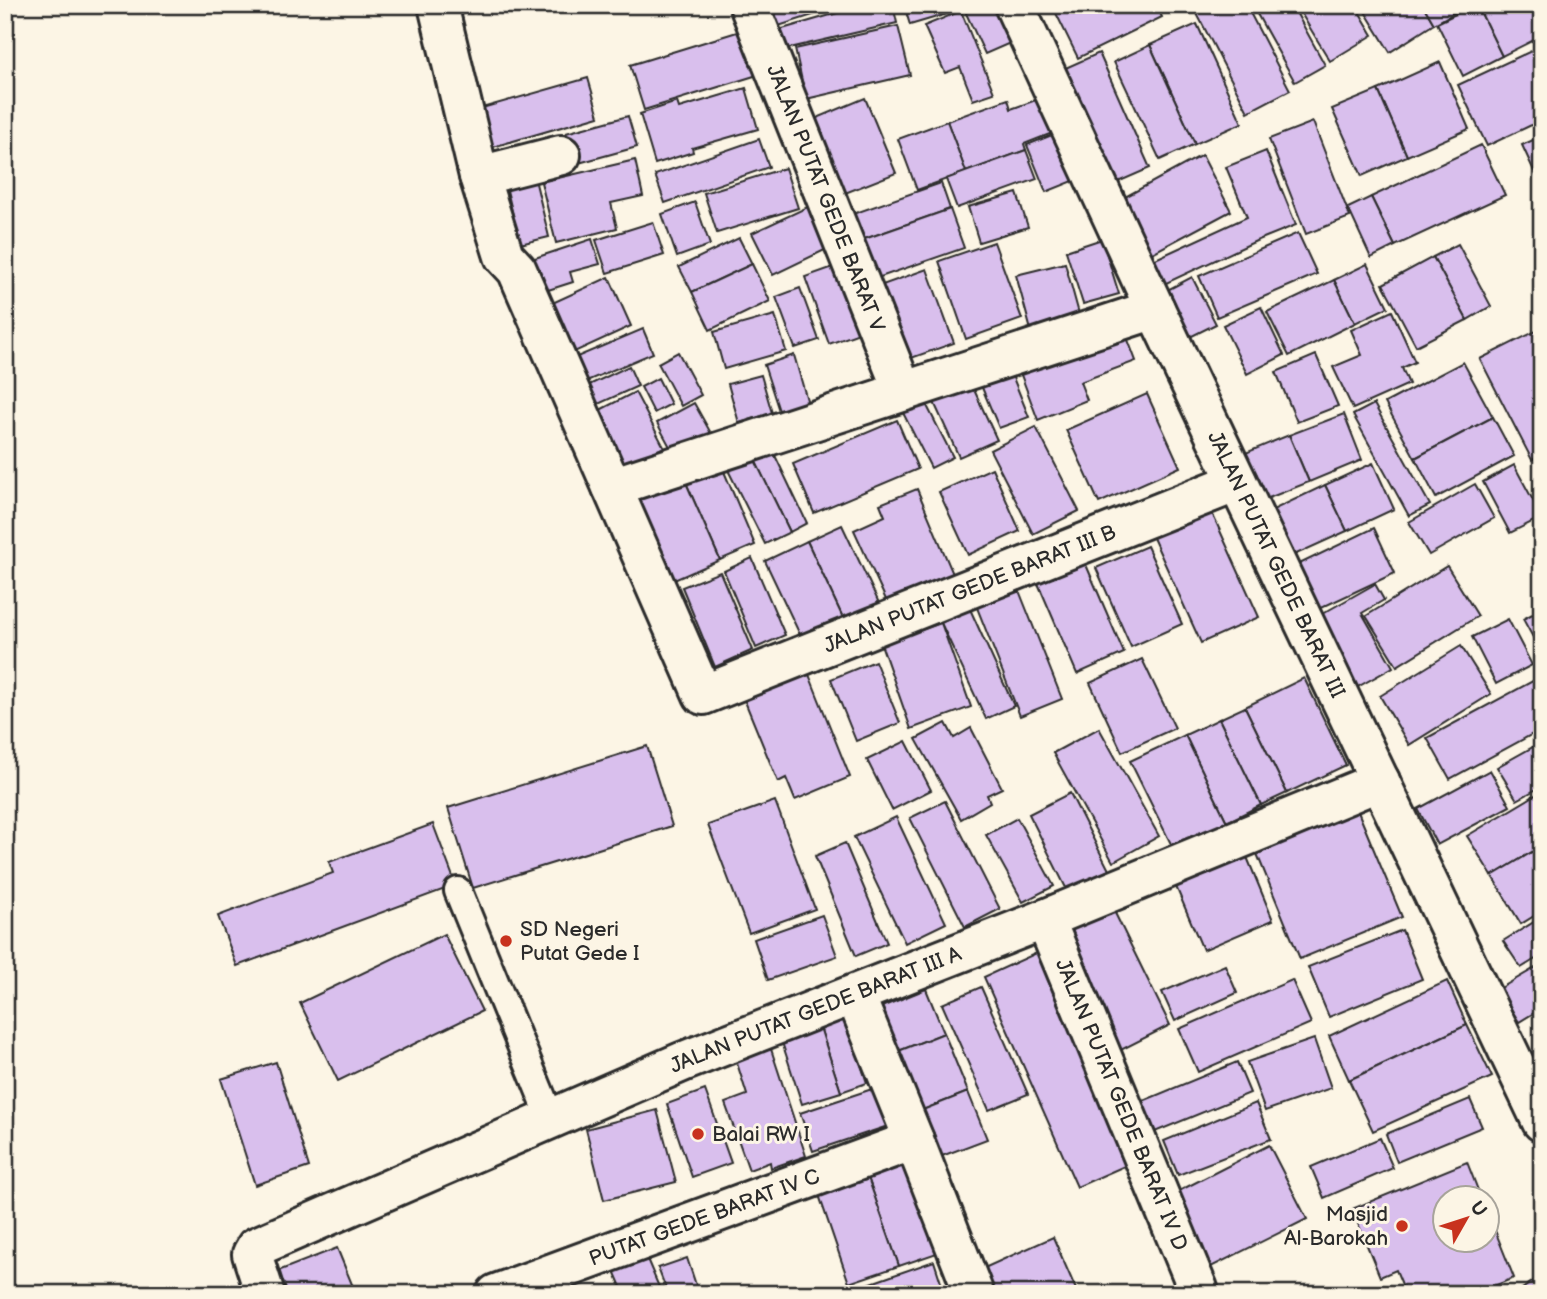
<svg xmlns="http://www.w3.org/2000/svg" width="1547" height="1299" viewBox="0 0 1547 1299" font-family="'Balsamiq Sans',sans-serif">
  <rect width="100%" height="100%" fill="#fcf5e5"/>
  <filter id="ink" filterUnits="userSpaceOnUse"><feTurbulence type="fractalNoise" baseFrequency=".0143" numOctaves="2"/><feDisplacementMap in="SourceGraphic" scale="14" xChannelSelector="R" yChannelSelector="G"/><feConvolveMatrix kernelMatrix="1 2 1 2 8 2 1 2 1" color-interpolation-filters="sRGB"/></filter>
  <g filter="url(#ink)">
    <g fill="#d9bfed" stroke="#2b2b2b" stroke-width="2">
      <path d="M 758,5 L 830,5 L 832,9 L 766,30 Z"/>
      <path d="M 840,5 L 893,5 L 897,23 L 777,51 L 772,32 L 841,12 Z"/>
      <path d="M 904,5 L 1001,5 L 1017,40 L 985,54 L 964,9 L 910,25 Z"/>
      <path d="M 1052,5 L 1156,5 L 1162,17 L 1078,58 Z"/>
      <path d="M 1201,5 L 1246,5 L 1290,90 L 1248,112 L 1194,8 Z"/>
      <path d="M 1252,5 L 1292,5 L 1325,65 L 1295,82 Z"/>
      <path d="M 1296,5 L 1355,5 L 1373,35 L 1330,61 Z"/>
      <path d="M 1361,5 L 1423,5 L 1434,24 L 1390,52 Z"/>
      <path d="M 1423,5 L 1468,5 L 1434,24 Z"/>
      <path d="M 1474,5 L 1477,5 L 1502,56 L 1463,76 L 1437,23 Z"/>
      <path d="M 1477,5 L 1542,5 L 1542,36 L 1502,56 Z"/>
      <path d="M 961,11 L 994,93 L 973,100 L 960,67 L 945,73 L 924,26 Z"/>
      <path d="M 1197,24 L 1242,123 L 1195,144 L 1150,45 Z"/>
      <path d="M 898,26 L 910,75 L 806,99 L 795,49 Z"/>
      <path d="M 750,28 L 764,73 L 644,110 L 630,65 Z"/>
      <path d="M 1150,45 L 1195,144 L 1160,160 L 1114,62 Z"/>
      <path d="M 1542,46 L 1542,120 L 1487,146 L 1458,85 Z"/>
      <path d="M 1099,53 L 1150,168 L 1102,189 L 1052,74 Z"/>
      <path d="M 1440,62 L 1469,129 L 1407,156 L 1378,90 Z"/>
      <path d="M 588,78 L 599,116 L 486,149 L 475,110 Z"/>
      <path d="M 746,88 L 758,129 L 692,148 L 693,152 L 655,164 L 640,114 L 677,102 L 679,108 Z"/>
      <path d="M 1378,90 L 1407,156 L 1362,176 L 1332,109 Z"/>
      <path d="M 1047,96 L 1060,130 L 1024,144 L 1026,150 L 966,172 L 947,121 L 1008,99 L 1011,109 Z"/>
      <path d="M 865,98 L 896,173 L 835,197 L 805,123 Z"/>
      <path d="M 628,116 L 637,147 L 575,164 L 566,133 Z"/>
      <path d="M 947,121 L 966,172 L 917,190 L 898,139 Z"/>
      <path d="M 1313,122 L 1350,217 L 1306,234 L 1269,139 Z"/>
      <path d="M 1062,131 L 1081,178 L 1046,192 L 1027,145 Z"/>
      <path d="M 1542,136 L 1542,183 L 1540,184 L 1522,145 Z"/>
      <path d="M 759,139 L 769,167 L 665,203 L 655,175 Z"/>
      <path d="M 1481,145 L 1505,195 L 1395,246 L 1371,197 Z"/>
      <path d="M 1026,150 L 1037,179 L 957,208 L 946,179 Z"/>
      <path d="M 1266,151 L 1296,225 L 1256,241 L 1162,285 L 1151,261 L 1247,217 L 1226,167 Z"/>
      <path d="M 1202,155 L 1231,211 L 1143,258 L 1114,203 Z"/>
      <path d="M 635,160 L 643,196 L 611,203 L 617,228 L 556,243 L 541,182 Z"/>
      <path d="M 785,168 L 798,208 L 717,233 L 704,193 Z"/>
      <path d="M 535,179 L 549,237 L 520,244 L 506,186 Z"/>
      <path d="M 941,183 L 950,209 L 853,243 L 844,217 Z"/>
      <path d="M 1017,193 L 1028,227 L 979,242 L 968,207 Z"/>
      <path d="M 1371,197 L 1395,246 L 1371,258 L 1348,208 Z"/>
      <path d="M 695,202 L 710,245 L 677,257 L 662,214 Z"/>
      <path d="M 814,204 L 833,246 L 773,275 L 752,233 Z"/>
      <path d="M 950,209 L 964,248 L 866,282 L 853,243 Z"/>
      <path d="M 653,222 L 664,255 L 607,273 L 596,240 Z"/>
      <path d="M 1298,233 L 1317,274 L 1217,317 L 1199,276 Z"/>
      <path d="M 739,238 L 752,264 L 692,292 L 679,267 Z"/>
      <path d="M 592,239 L 600,264 L 570,272 L 573,282 L 542,292 L 532,259 Z"/>
      <path d="M 1102,239 L 1119,294 L 1083,304 L 1066,251 Z"/>
      <path d="M 994,242 L 1022,319 L 966,339 L 939,261 Z"/>
      <path d="M 1458,244 L 1491,306 L 1467,320 L 1433,257 Z"/>
      <path d="M 1433,257 L 1467,320 L 1416,346 L 1383,284 Z"/>
      <path d="M 1065,263 L 1081,321 L 1032,334 L 1016,275 Z"/>
      <path d="M 752,264 L 770,301 L 710,330 L 692,292 Z"/>
      <path d="M 1367,264 L 1388,307 L 1355,323 L 1334,280 Z"/>
      <path d="M 839,265 L 862,332 L 829,344 L 805,277 Z"/>
      <path d="M 927,269 L 954,343 L 897,363 L 871,289 Z"/>
      <path d="M 609,277 L 631,326 L 570,354 L 548,305 Z"/>
      <path d="M 1192,277 L 1216,324 L 1178,343 L 1154,297 Z"/>
      <path d="M 1334,280 L 1355,323 L 1289,356 L 1267,312 Z"/>
      <path d="M 800,288 L 819,340 L 795,348 L 776,297 Z"/>
      <path d="M 1261,307 L 1284,355 L 1247,374 L 1223,325 Z"/>
      <path d="M 1392,311 L 1415,362 L 1402,368 L 1409,384 L 1353,409 L 1333,367 L 1362,355 L 1351,330 Z"/>
      <path d="M 775,315 L 786,351 L 724,369 L 714,332 Z"/>
      <path d="M 1122,324 L 1136,361 L 1080,382 L 1087,400 L 1038,420 L 1015,359 Z"/>
      <path d="M 1542,328 L 1542,455 L 1532,460 L 1480,359 Z"/>
      <path d="M 643,329 L 653,353 L 582,383 L 572,359 Z"/>
      <path d="M 678,352 L 701,395 L 681,406 L 658,363 Z"/>
      <path d="M 794,355 L 809,407 L 781,417 L 764,365 Z"/>
      <path d="M 1316,355 L 1338,406 L 1297,422 L 1276,372 Z"/>
      <path d="M 1005,358 L 1029,417 L 999,428 L 975,371 Z"/>
      <path d="M 1463,362 L 1493,417 L 1415,458 L 1385,403 Z"/>
      <path d="M 629,366 L 638,386 L 596,405 L 587,386 Z"/>
      <path d="M 761,375 L 772,413 L 739,423 L 728,384 Z"/>
      <path d="M 658,378 L 671,404 L 654,413 L 641,387 Z"/>
      <path d="M 970,381 L 997,440 L 959,457 L 932,398 Z"/>
      <path d="M 635,392 L 664,447 L 625,467 L 596,412 Z"/>
      <path d="M 921,394 L 953,457 L 931,468 L 899,405 Z"/>
      <path d="M 1147,394 L 1180,467 L 1099,503 L 1066,430 Z"/>
      <path d="M 694,403 L 712,435 L 675,456 L 657,423 Z"/>
      <path d="M 1374,404 L 1430,505 L 1409,516 L 1353,415 Z"/>
      <path d="M 1344,414 L 1362,460 L 1309,482 L 1289,435 Z"/>
      <path d="M 1493,417 L 1514,456 L 1436,498 L 1415,458 Z"/>
      <path d="M 897,420 L 918,469 L 814,513 L 793,464 Z"/>
      <path d="M 1036,427 L 1079,511 L 1033,534 L 990,450 Z"/>
      <path d="M 1289,435 L 1309,482 L 1256,503 L 1236,457 Z"/>
      <path d="M 771,447 L 807,523 L 790,532 L 753,456 Z"/>
      <path d="M 753,456 L 790,532 L 765,544 L 727,468 Z"/>
      <path d="M 720,462 L 755,545 L 720,560 L 684,478 Z"/>
      <path d="M 1373,463 L 1394,509 L 1347,531 L 1325,485 Z"/>
      <path d="M 1514,465 L 1542,517 L 1510,533 L 1483,482 Z"/>
      <path d="M 992,468 L 1020,531 L 968,555 L 939,492 Z"/>
      <path d="M 684,478 L 720,560 L 672,581 L 636,499 Z"/>
      <path d="M 1475,484 L 1494,518 L 1429,555 L 1409,522 Z"/>
      <path d="M 1325,485 L 1347,531 L 1281,561 L 1260,516 Z"/>
      <path d="M 917,489 L 956,581 L 887,602 L 854,530 L 885,516 L 880,504 Z"/>
      <path d="M 1207,502 L 1259,617 L 1201,643 L 1149,529 Z"/>
      <path d="M 842,525 L 879,603 L 844,620 L 807,541 Z"/>
      <path d="M 1374,528 L 1395,573 L 1310,613 L 1289,569 Z"/>
      <path d="M 807,541 L 844,620 L 802,639 L 765,561 Z"/>
      <path d="M 1147,546 L 1182,624 L 1131,647 L 1096,568 Z"/>
      <path d="M 752,558 L 785,635 L 756,648 L 724,571 Z"/>
      <path d="M 1084,560 L 1124,653 L 1077,674 L 1037,581 Z"/>
      <path d="M 1447,566 L 1478,616 L 1397,666 L 1366,616 Z"/>
      <path d="M 720,572 L 753,650 L 715,667 L 682,587 Z"/>
      <path d="M 1375,584 L 1384,600 L 1362,613 L 1393,667 L 1354,689 L 1313,619 Z"/>
      <path d="M 1018,588 L 1062,699 L 1020,716 L 976,605 Z"/>
      <path d="M 970,609 L 1014,706 L 986,719 L 941,623 Z"/>
      <path d="M 1542,609 L 1542,654 L 1523,619 Z"/>
      <path d="M 1508,619 L 1532,665 L 1496,684 L 1472,637 Z"/>
      <path d="M 941,623 L 971,707 L 911,729 L 881,644 Z"/>
      <path d="M 1461,646 L 1491,694 L 1409,745 L 1380,696 Z"/>
      <path d="M 1142,659 L 1175,728 L 1122,752 L 1090,683 Z"/>
      <path d="M 875,661 L 900,723 L 856,741 L 831,679 Z"/>
      <path d="M 808,672 L 850,777 L 795,800 L 786,778 L 778,782 L 744,699 Z"/>
      <path d="M 1542,676 L 1542,729 L 1450,779 L 1427,738 Z"/>
      <path d="M 1304,678 L 1346,765 L 1287,793 L 1245,707 Z"/>
      <path d="M 1245,707 L 1287,793 L 1261,805 L 1219,719 Z"/>
      <path d="M 1219,719 L 1261,805 L 1227,822 L 1185,735 Z"/>
      <path d="M 946,723 L 954,738 L 971,728 L 1002,788 L 987,795 L 990,802 L 961,819 L 916,739 Z"/>
      <path d="M 1099,728 L 1159,836 L 1113,862 L 1053,753 Z"/>
      <path d="M 1185,735 L 1227,822 L 1173,848 L 1130,761 Z"/>
      <path d="M 906,741 L 931,790 L 892,810 L 867,760 Z"/>
      <path d="M 1542,742 L 1542,786 L 1517,800 L 1497,767 Z"/>
      <path d="M 647,746 L 672,826 L 473,888 L 448,808 Z"/>
      <path d="M 1490,770 L 1510,806 L 1437,845 L 1418,809 Z"/>
      <path d="M 1542,791 L 1542,846 L 1492,876 L 1467,836 Z"/>
      <path d="M 1070,793 L 1109,870 L 1067,890 L 1029,814 Z"/>
      <path d="M 775,801 L 815,909 L 749,933 L 708,825 Z"/>
      <path d="M 945,801 L 1000,909 L 965,927 L 910,818 Z"/>
      <path d="M 1354,802 L 1402,917 L 1300,959 L 1253,844 Z"/>
      <path d="M 896,817 L 946,923 L 905,943 L 854,837 Z"/>
      <path d="M 1017,818 L 1054,886 L 1023,902 L 986,835 Z"/>
      <path d="M 433,824 L 456,885 L 237,966 L 218,916 L 333,873 L 329,862 Z"/>
      <path d="M 845,843 L 887,943 L 856,956 L 815,856 Z"/>
      <path d="M 1242,845 L 1273,920 L 1203,950 L 1171,875 Z"/>
      <path d="M 1542,846 L 1542,911 L 1521,924 L 1492,876 Z"/>
      <path d="M 1112,907 L 1170,1025 L 1115,1053 L 1057,934 Z"/>
      <path d="M 822,915 L 837,956 L 768,980 L 754,939 Z"/>
      <path d="M 1542,917 L 1542,955 L 1521,968 L 1503,941 Z"/>
      <path d="M 1402,930 L 1422,979 L 1329,1017 L 1308,967 Z"/>
      <path d="M 444,934 L 482,1011 L 338,1081 L 300,1003 Z"/>
      <path d="M 1041,951 L 1136,1161 L 1077,1187 L 984,977 Z"/>
      <path d="M 1542,964 L 1542,1008 L 1519,1022 L 1499,989 Z"/>
      <path d="M 1225,965 L 1237,993 L 1175,1021 L 1162,992 Z"/>
      <path d="M 1292,980 L 1311,1023 L 1198,1072 L 1179,1029 Z"/>
      <path d="M 1447,981 L 1467,1025 L 1349,1080 L 1329,1036 Z"/>
      <path d="M 981,987 L 1028,1094 L 989,1110 L 942,1004 Z"/>
      <path d="M 926,989 L 944,1033 L 891,1054 L 874,1010 Z"/>
      <path d="M 844,1012 L 867,1083 L 841,1092 L 818,1021 Z"/>
      <path d="M 818,1021 L 841,1092 L 802,1104 L 779,1033 Z"/>
      <path d="M 1467,1025 L 1492,1077 L 1373,1131 L 1349,1080 Z"/>
      <path d="M 944,1033 L 968,1092 L 915,1113 L 891,1054 Z"/>
      <path d="M 1314,1039 L 1331,1088 L 1265,1111 L 1247,1062 Z"/>
      <path d="M 771,1049 L 806,1156 L 771,1168 L 770,1162 L 749,1170 L 725,1103 L 747,1095 L 736,1060 Z"/>
      <path d="M 276,1062 L 309,1167 L 255,1185 L 221,1079 Z"/>
      <path d="M 1237,1062 L 1250,1093 L 1150,1134 L 1138,1103 Z"/>
      <path d="M 875,1088 L 888,1126 L 813,1151 L 800,1113 Z"/>
      <path d="M 705,1090 L 731,1163 L 692,1177 L 667,1104 Z"/>
      <path d="M 968,1092 L 987,1139 L 934,1159 L 915,1113 Z"/>
      <path d="M 1470,1099 L 1482,1127 L 1397,1162 L 1386,1134 Z"/>
      <path d="M 1256,1103 L 1271,1139 L 1178,1175 L 1164,1141 Z"/>
      <path d="M 657,1110 L 676,1182 L 604,1200 L 586,1129 Z"/>
      <path d="M 1380,1138 L 1393,1168 L 1324,1198 L 1311,1167 Z"/>
      <path d="M 1269,1145 L 1307,1219 L 1209,1268 L 1171,1195 Z"/>
      <path d="M 908,1158 L 940,1252 L 899,1266 L 866,1172 Z"/>
      <path d="M 1467,1162 L 1481,1198 L 1446,1198 L 1446,1240 L 1488,1240 L 1488,1213 L 1514,1278 L 1474,1294 L 1406,1294 L 1396,1270 L 1380,1277 L 1352,1209 Z"/>
      <path d="M 866,1172 L 899,1266 L 849,1283 L 817,1189 Z"/>
      <path d="M 1053,1237 L 1078,1294 L 993,1294 L 982,1269 Z"/>
      <path d="M 337,1248 L 356,1294 L 288,1294 L 278,1271 Z"/>
      <path d="M 644,1252 L 662,1294 L 624,1294 L 612,1266 Z"/>
      <path d="M 687,1258 L 699,1294 L 668,1294 L 658,1268 Z"/>
      <path d="M 934,1261 L 944,1292 L 940,1294 L 862,1294 L 860,1287 Z"/>
      <path d="M 1542,1275 L 1542,1294 L 1515,1294 Z"/>
    </g>
    <g fill="none" stroke-linecap="round" stroke-linejoin="round">
      <defs>
        <path id="lane" d="M 458,891 L 551,1119"/>
        <g id="street">
          <path d="M 438,5 L 479,176 L 561,155"/>
          <path id="s1" d="M 749,5 L 903,391"/>
          <path id="s2" d="M 1014,5 L 1155,309 L 1542,1122"/>
          <path id="s3" d="M 479,176 L 504,256 L 517,270 L 703,695 L 1237,482"/>
          <path d="M 612,487 L 1155,309"/>
          <path id="s4" d="M 1045,919 L 1198,1289"/>
          <path d="M 855,995 L 914,1140 L 974,1294"/>
          <path id="s5" d="M 265,1294 L 252,1254 L 256,1247 L 682,1062 L 1045,919 L 1380,781"/>
          <path id="s6" d="M 496,1294 L 914,1140"/>
        </g>
      </defs>
      <use href="#lane" stroke="#2b2b2b" stroke-width="32"/>
      <use href="#street" stroke="#2b2b2b" stroke-width="44"/>
      <use href="#lane" stroke="#fcf5e5" stroke-width="26"/>
      <use href="#street" stroke="#fcf5e5" stroke-width="38"/>
    </g>
  </g>
  <g fill="#c8321e" stroke="#fcf5e5" stroke-width="2.5">
    <circle cx="506" cy="941" r="7"/>
    <circle cx="698" cy="1134" r="7"/>
    <circle cx="1402" cy="1226" r="7"/>
  </g>
  <g text-anchor="middle" stroke-width="6" stroke-linejoin="round" paint-order="stroke">
    <g font-size="21" fill="#2b2b2b" stroke="#fcf5e5">
      <text dy="7" stroke="none"><textPath href="#s1" startOffset="208">JALAN PUTAT GEDE BARAT V</textPath></text>
      <text dy="7" stroke="none"><textPath href="#s2" startOffset="618">JALAN PUTAT GEDE BARAT III</textPath></text>
      <text dy="7" stroke="none"><textPath href="#s3" startOffset="854">JALAN PUTAT GEDE BARAT III B</textPath></text>
      <text dy="7" stroke="none"><textPath href="#s5" startOffset="658">JALAN PUTAT GEDE BARAT III A</textPath></text>
      <text dy="7" stroke="none"><textPath href="#s4" startOffset="201">JALAN PUTAT GEDE BARAT IV D</textPath></text>
      <text dy="7" stroke="none"><textPath href="#s6" startOffset="222">PUTAT GEDE BARAT IV C</textPath></text>
    </g>
    <g font-size="21" fill="#2b2b2b" stroke="#fcf5e5" text-anchor="start">
      <text x="520" y="936">SD Negeri<tspan x="520" dy="24">Putat Gede I</tspan></text>
      <text x="712" y="1141">Balai RW I</text>
      <text x="1388" y="1221" text-anchor="end">Masjid<tspan x="1388" dy="24">Al-Barokah</tspan></text>
    </g>
  </g>
  <rect width="1547" height="1299" fill="none" stroke="#fcf5e5" stroke-width="28"/>
  <rect x="14" y="14" width="1519" height="1271" fill="none" stroke="#2b2b2b" stroke-width="2.5" filter="url(#ink)"/>
  <g transform="translate(1466 1219) rotate(51)"><circle r="33" fill="#fcf5e5" stroke="#a8a49b" stroke-width="2"/>
  <path d="M0-5L12 26L0 18L-12 26Z" fill="#c8321e"/>
  <text y="-10" font-size="19" font-weight="bold" text-anchor="middle" fill="#2b2b2b">U</text>
  </g>
</svg>
